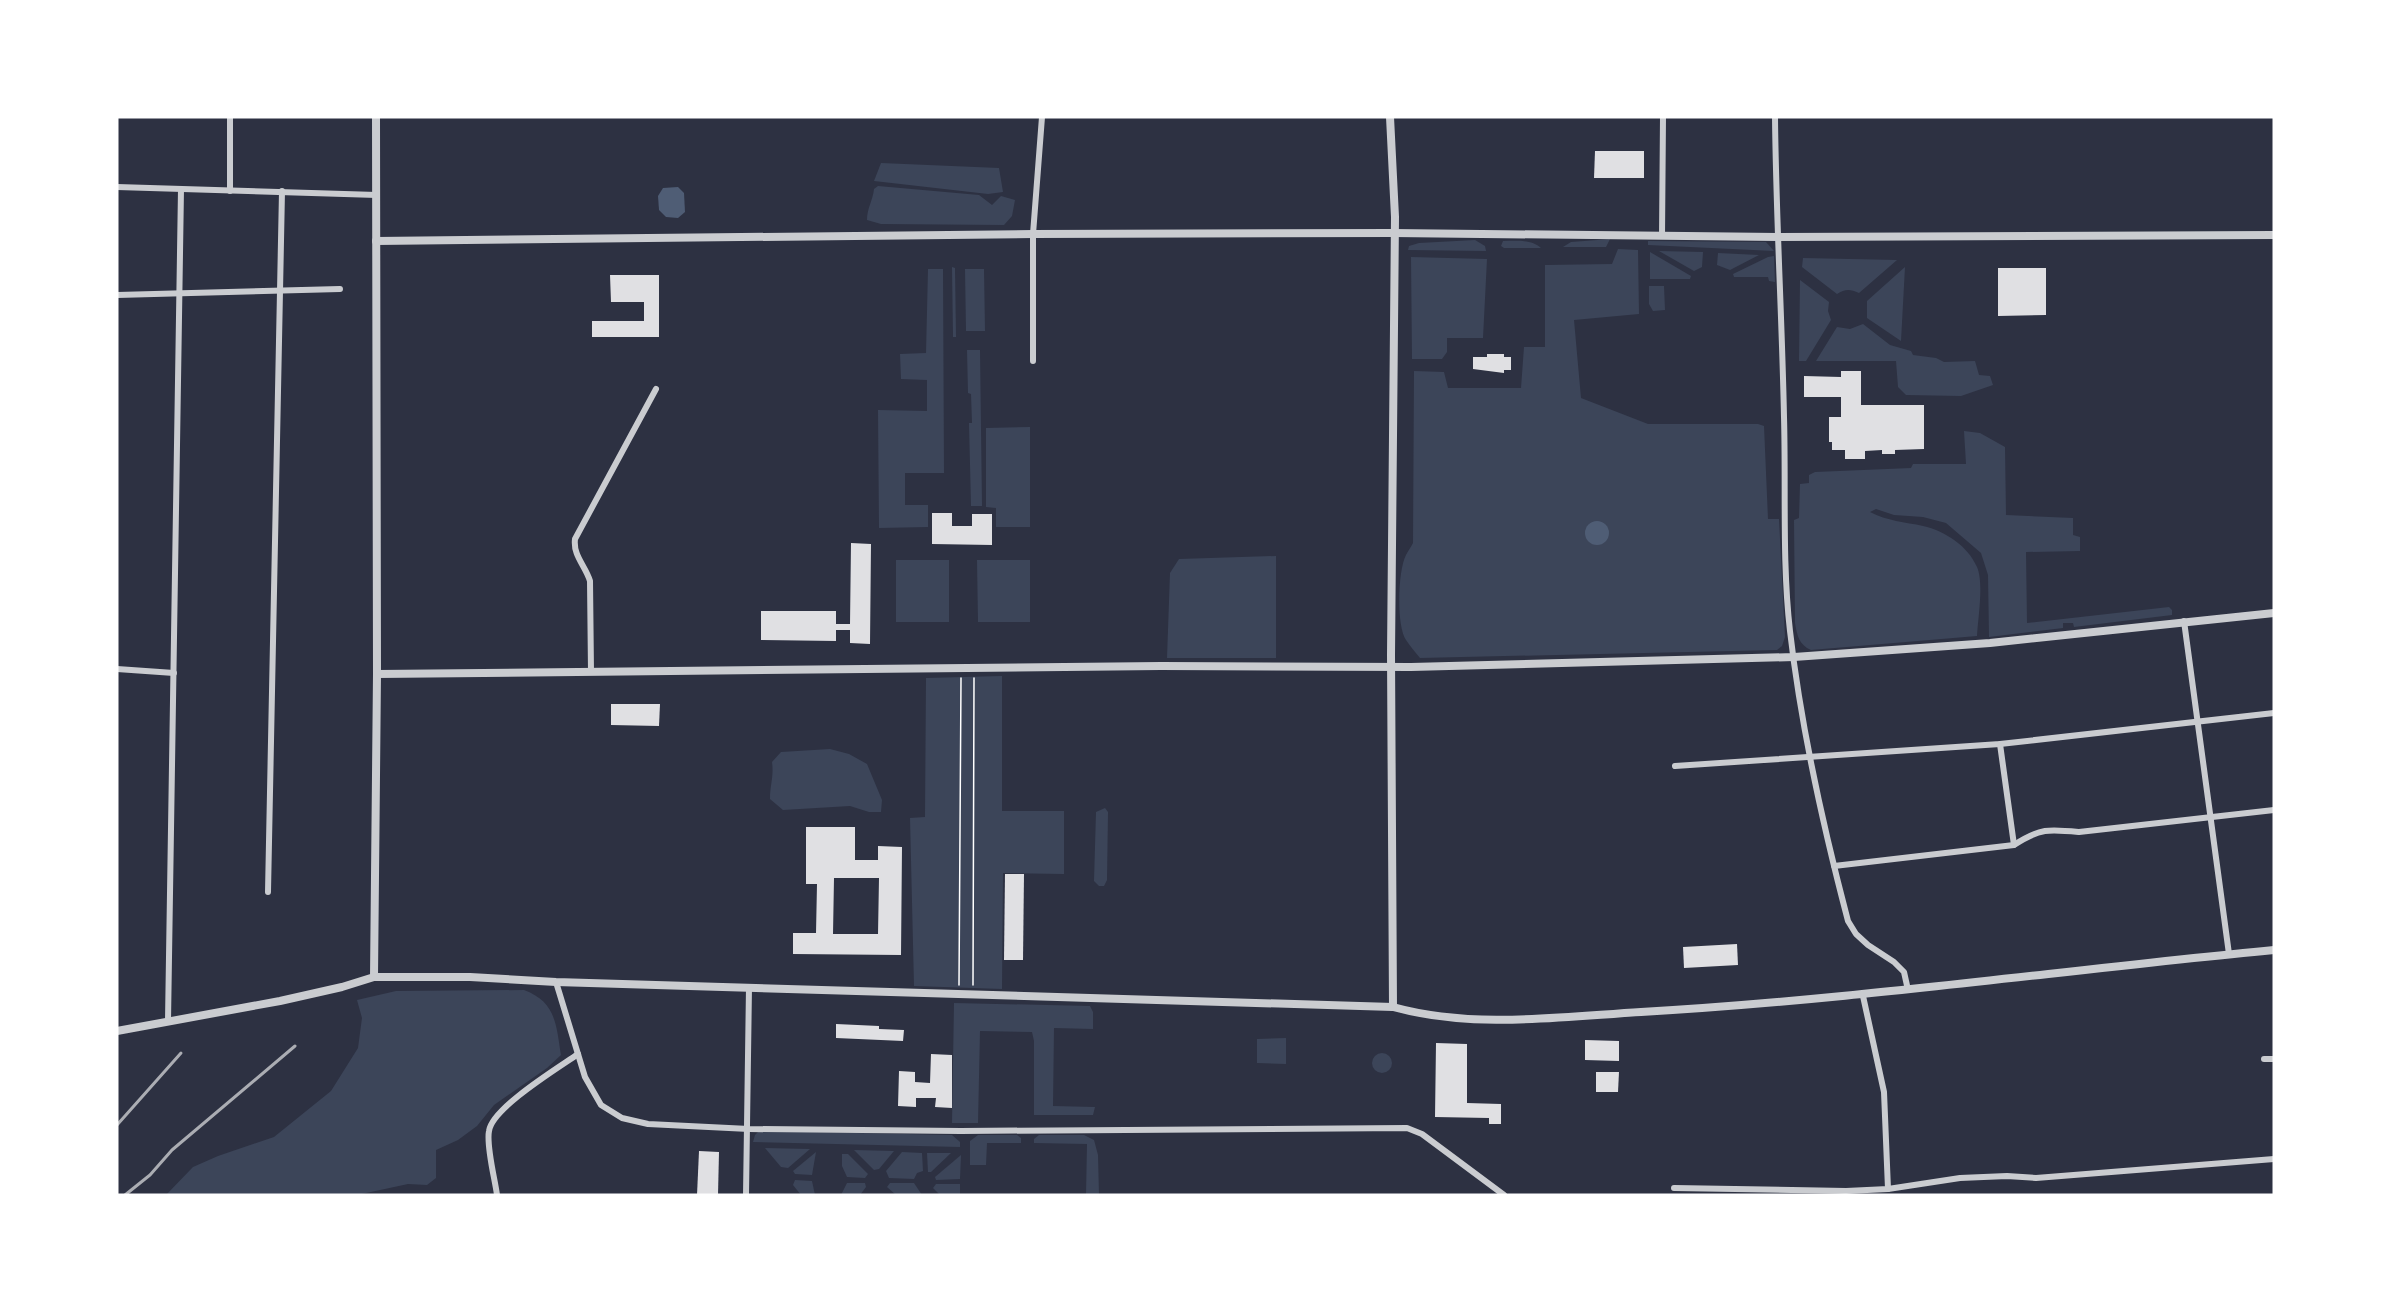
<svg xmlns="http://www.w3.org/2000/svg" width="2391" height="1312" viewBox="0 0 2391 1312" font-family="'Sofia Sans Condensed',sans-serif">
  <rect width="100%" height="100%" fill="#2d3142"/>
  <g fill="#3c4559">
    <path d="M 881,163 L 999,168 L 1003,192 L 988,194 L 874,181 Z"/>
    <path d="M 878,186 L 979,195 L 992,205 L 1001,196 L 1015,200 L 1012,216 L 1004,225 L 881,224 L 867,220 C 867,208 873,200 874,189 Z"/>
    <path d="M 1610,239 L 1606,247 L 1563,247 L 1571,242 Z"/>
    <path d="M 1475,240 L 1485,246 L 1486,251 L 1408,250 L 1409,246 L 1419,243 Z"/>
    <path d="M 1503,241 C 1516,241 1532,239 1541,248 L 1504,248 L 1501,246 Z"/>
    <path d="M 1648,241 L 1766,242 L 1774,251 L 1648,245 Z"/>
    <path d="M 1618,249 L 1638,250 L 1639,314 L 1574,320 L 1581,398 L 1648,424 L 1758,424 L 1764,426 L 1768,519 L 1779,519 L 1785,637 L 1782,646 L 1777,650 L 1420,658 C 1415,652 1410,646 1406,640 C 1396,625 1398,570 1406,555 C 1408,551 1411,547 1413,543 L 1414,371 L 1444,372 L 1448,388 L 1521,388 L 1524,347 L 1545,347 L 1545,265 L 1612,264 Z"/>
    <path d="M 1659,251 L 1703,252 L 1702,267 L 1694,271 Z"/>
    <path d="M 1650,252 L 1691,276 L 1690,279 L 1650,279 Z"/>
    <path d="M 1718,253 L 1759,255 L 1730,270 L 1717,265 Z"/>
    <path d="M 1774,256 L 1775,282 L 1769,281 L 1768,277 L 1734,277 L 1733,274 L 1768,257 Z"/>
    <path d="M 1411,257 L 1487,259 L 1483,338 L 1447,338 L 1447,352 L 1442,359 L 1412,359 Z"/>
    <path d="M 1803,258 L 1897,260 L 1859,293 C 1850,289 1845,289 1837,294 L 1802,267 Z"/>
    <path d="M 952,267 L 955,268 L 956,337 L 953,337 Z"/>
    <path d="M 1905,267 L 1901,341 L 1867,318 L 1867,301 Z"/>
    <path d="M 928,269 L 943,269 L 944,473 L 905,473 L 905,505 L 928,505 L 928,527 L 879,528 L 878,410 L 927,411 L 927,380 L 901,379 L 900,354 L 926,353 Z"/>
    <path d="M 965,269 L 984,269 L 985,331 L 966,331 Z"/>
    <path d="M 1800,280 L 1829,302 L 1828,311 L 1831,320 L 1806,361 L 1799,361 Z"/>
    <path d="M 1649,286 L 1664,286 L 1665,310 L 1653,311 L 1649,304 Z"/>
    <path d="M 1863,324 L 1890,345 L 1911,351 L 1913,355 L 1936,358 L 1944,362 L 1975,361 L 1979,375 L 1990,376 L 1993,385 L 1961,396 L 1906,395 L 1898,387 L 1896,361 L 1816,361 L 1837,327 L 1850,329 Z"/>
    <path d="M 967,350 L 980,350 L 982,506 L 971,506 L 969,423 L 972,423 L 971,394 L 968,393 Z"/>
    <path d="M 1030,427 L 1030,527 L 996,527 L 996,508 L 986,507 L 986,428 Z"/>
    <path d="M 1964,431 L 1980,433 L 2005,447 L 2006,515 L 2073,518 L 2073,535 L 2080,537 L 2080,551 L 2026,552 L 2027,623 L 2169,607 L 2172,610 L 2172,615 L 2074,627 L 2073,623 L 2063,623 L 2063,628 L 1989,637 L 1988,575 L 1981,553 L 1946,523 L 1923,517 L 1894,515 L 1876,509 L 1870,512 C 1887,521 1905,522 1923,526 C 1945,531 1968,546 1977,567 C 1984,583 1978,618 1977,636 L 1811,650 C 1799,645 1797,635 1795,623 L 1794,520 L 1799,518 L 1800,484 L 1809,483 L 1809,475 L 1815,472 L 1911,468 L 1913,464 L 1966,464 Z"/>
    <path d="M 1276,556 L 1276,658 L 1167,658 L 1170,573 L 1179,559 Z"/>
    <rect x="896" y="560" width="53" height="62"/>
    <path d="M 977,560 L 1030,560 L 1030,622 L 978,622 Z"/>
    <path d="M 1002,676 L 1002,811 L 1064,811 L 1064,874 L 1003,873 L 1002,989 L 914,986 L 910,818 L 925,817 L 926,678 Z"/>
    <path d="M 830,749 L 849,754 L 867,764 L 882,800 L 881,812 L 869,812 L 850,806 L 783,810 L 770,799 C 770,785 774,776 772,762 L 781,752 Z"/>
    <path d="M 1105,808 L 1108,812 L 1107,880 L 1104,886 L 1099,886 L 1094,881 L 1096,812 Z"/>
    <path d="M 524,990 C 556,1002 556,1024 561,1055 L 547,1068 L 494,1105 L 477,1126 L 458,1140 L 436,1150 L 436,1178 L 427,1185 L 408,1184 L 357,1195 L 166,1195 L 193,1167 L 218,1156 L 274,1137 L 331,1091 L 358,1048 L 362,1018 L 357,1000 L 396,991 Z"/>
    <path d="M 954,1003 L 1090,1006 L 1093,1012 L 1093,1029 L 1054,1028 L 1053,1106 L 1095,1107 L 1093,1115 L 1034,1115 L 1034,1041 L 1032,1032 L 980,1031 L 978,1123 L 952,1123 Z"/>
    <path d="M 1286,1038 L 1286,1064 L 1257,1063 L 1257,1039 Z"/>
    <circle cx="1382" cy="1063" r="10"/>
    <path d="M 759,1131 L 952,1135 L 960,1142 L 960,1147 L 753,1142 L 755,1135 Z"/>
    <path d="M 978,1135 L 1017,1135 L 1021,1138 L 1021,1143 L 987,1143 L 986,1165 L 970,1165 L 970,1141 Z"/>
    <path d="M 1039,1135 L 1084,1135 L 1094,1140 L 1098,1155 L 1099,1195 L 1086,1195 L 1087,1144 L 1034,1143 L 1034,1139 Z"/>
    <path d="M 765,1148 L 810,1149 L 788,1168 L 781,1167 Z"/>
    <path d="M 854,1150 L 894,1151 L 879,1169 L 874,1170 Z"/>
    <path d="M 816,1152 L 812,1175 L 795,1174 L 793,1171 Z"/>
    <path d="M 902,1152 L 922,1153 L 923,1171 L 917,1173 L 914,1179 L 889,1178 L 886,1171 Z"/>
    <path d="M 927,1153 L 951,1153 L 931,1172 L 928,1172 Z"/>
    <path d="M 842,1154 L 848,1154 L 868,1174 L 865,1178 L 847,1177 L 842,1166 Z"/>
    <path d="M 961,1155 L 960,1179 L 936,1180 L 935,1177 Z"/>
    <path d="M 795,1180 L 812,1181 L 815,1195 L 801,1195 L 793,1185 Z"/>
    <path d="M 847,1183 L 865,1183 L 866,1187 L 860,1195 L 841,1195 Z"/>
    <path d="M 890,1183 L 914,1183 L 922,1195 L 896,1195 L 887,1187 Z"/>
    <path d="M 936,1184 L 960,1184 L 960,1195 L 940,1195 L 933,1188 Z"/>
  </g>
  <g fill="#4f5d75">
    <path d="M 678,187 L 684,193 L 685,212 L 678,218 L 666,217 L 659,210 L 658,196 L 663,188 Z"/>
    <circle cx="1597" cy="533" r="12"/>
  </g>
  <g fill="#e0e0e3" fill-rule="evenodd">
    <path d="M 1595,151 L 1644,151 L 1644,178 L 1594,178 Z"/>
    <path d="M 1998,268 L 2046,268 L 2046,315 L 1998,316 Z"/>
    <path d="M 610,275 L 659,275 L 659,337 L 592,337 L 592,321 L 644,321 L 644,302 L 611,302 Z"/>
    <path d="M 1487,354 L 1504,354 L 1504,357 L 1511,357 L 1511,370 L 1504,370 L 1504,373 L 1473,369 L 1473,357 L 1487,357 Z"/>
    <path d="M 1841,371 L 1861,371 L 1861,405 L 1924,405 L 1924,449 L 1895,450 L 1895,454 L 1882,454 L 1882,450 L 1865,451 L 1865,459 L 1845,459 L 1845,450 L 1832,450 L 1832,442 L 1829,442 L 1829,417 L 1841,417 L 1841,397 L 1804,397 L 1804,376 L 1841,377 Z"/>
    <path d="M 932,513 L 952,513 L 952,526 L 972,526 L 972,514 L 992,514 L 992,545 L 932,544 Z"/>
    <path d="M 851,543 L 871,544 L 870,644 L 850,643 L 850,630 L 836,630 L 836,641 L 761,640 L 761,611 L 836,611 L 836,624 L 850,624 Z"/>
    <path d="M 611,704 L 660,704 L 659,726 L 611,725 Z"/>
    <path d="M 806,827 L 855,827 L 855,860 L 878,860 L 878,846 L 902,847 L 901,955 L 793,954 L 793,933 L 816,933 L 817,884 L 806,884 ZM 834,878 L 879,878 L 878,934 L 833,934 Z"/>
    <path d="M 1005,874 L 1024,874 L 1023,960 L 1004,960 Z"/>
    <path d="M 1737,944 L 1738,965 L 1684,968 L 1683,947 Z"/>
    <path d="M 836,1024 L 879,1026 L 879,1029 L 904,1030 L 903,1041 L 836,1038 Z"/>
    <path d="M 1585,1040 L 1619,1041 L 1619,1061 L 1585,1060 Z"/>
    <path d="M 1436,1043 L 1467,1044 L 1467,1103 L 1501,1104 L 1501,1124 L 1489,1124 L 1489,1118 L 1435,1117 Z"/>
    <path d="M 931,1054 L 952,1055 L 952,1108 L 935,1107 L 936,1098 L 916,1098 L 916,1107 L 898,1106 L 899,1071 L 915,1072 L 915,1082 L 930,1083 Z"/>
    <path d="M 1596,1072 L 1619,1072 L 1618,1092 L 1596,1092 Z"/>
    <path d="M 699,1151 L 719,1152 L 718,1195 L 697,1195 Z"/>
  </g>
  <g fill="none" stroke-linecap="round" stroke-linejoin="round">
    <g stroke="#fff" stroke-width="1.5">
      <path d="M 959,985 L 961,678"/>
      <path d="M 973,985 L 974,678"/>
    </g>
    <g stroke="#caccd0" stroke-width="6">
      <path d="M 230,117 L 230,191"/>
      <path d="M 1775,117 C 1776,217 1782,317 1784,417 C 1786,487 1782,562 1790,631 C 1801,728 1823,826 1848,921 L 1856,934 L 1868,945 L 1894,962 L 1904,972 L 1908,990"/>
      <path d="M 117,187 L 377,195"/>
      <path d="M 1662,236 L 1663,117"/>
      <path d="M 117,295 L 340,289"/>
      <path d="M 1033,361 L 1033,234 L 1042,117"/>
      <path d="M 2184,621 L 2229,954"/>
      <path d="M 117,669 L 174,673"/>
      <path d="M 591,672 L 590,581 C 585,565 573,556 575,539 L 656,389"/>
      <path d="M 2000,744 L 2014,845"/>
      <path d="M 1675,766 L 2000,744 L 2274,713"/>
      <path d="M 1834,866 L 2014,845 C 2040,828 2049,829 2079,832 L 2274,810"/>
      <path d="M 268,892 L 282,191"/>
      <path d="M 556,982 L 585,1077 L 601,1105 L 622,1118 L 648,1124 L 749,1129 L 961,1131 L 1407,1128 L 1422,1134 L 1504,1195"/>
      <path d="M 1863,996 L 1884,1092 L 1888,1189"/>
      <path d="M 168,1021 L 181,189"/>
      <path d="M 2264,1059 L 2274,1059"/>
      <path d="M 1674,1188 L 1846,1191 L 1888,1189 L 1960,1178 L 2007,1176 L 2036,1178 L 2274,1159"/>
      <path d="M 497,1195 C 495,1179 486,1146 489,1131 C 492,1108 558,1068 578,1054"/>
      <path d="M 746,1195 L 749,987"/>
    </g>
    <g stroke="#caccd0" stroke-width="8">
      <path d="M 1390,117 L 1395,217 L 1391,655 L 1393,1007"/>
      <path d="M 376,241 L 1033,234 L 1393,233 L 1778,237 L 2274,235"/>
      <path d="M 377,674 L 1161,666 L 1411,667 L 1794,657 L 1990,643 L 2274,613"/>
      <path d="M 374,977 L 377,674 L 376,117"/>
      <path d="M 117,1031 L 280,1001 L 342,987 L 374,977 L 470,977 L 556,982 L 1393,1007 C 1473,1029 1560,1017 1641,1012 C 1853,1000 2063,970 2274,950"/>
    </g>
    <g stroke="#abadb3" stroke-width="3">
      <path d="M 117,1125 L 181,1053"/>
      <path d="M 125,1195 L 150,1175 L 172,1150 L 295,1046"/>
    </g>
  </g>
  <rect width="2391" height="1312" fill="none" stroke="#ffffff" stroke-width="237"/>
</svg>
